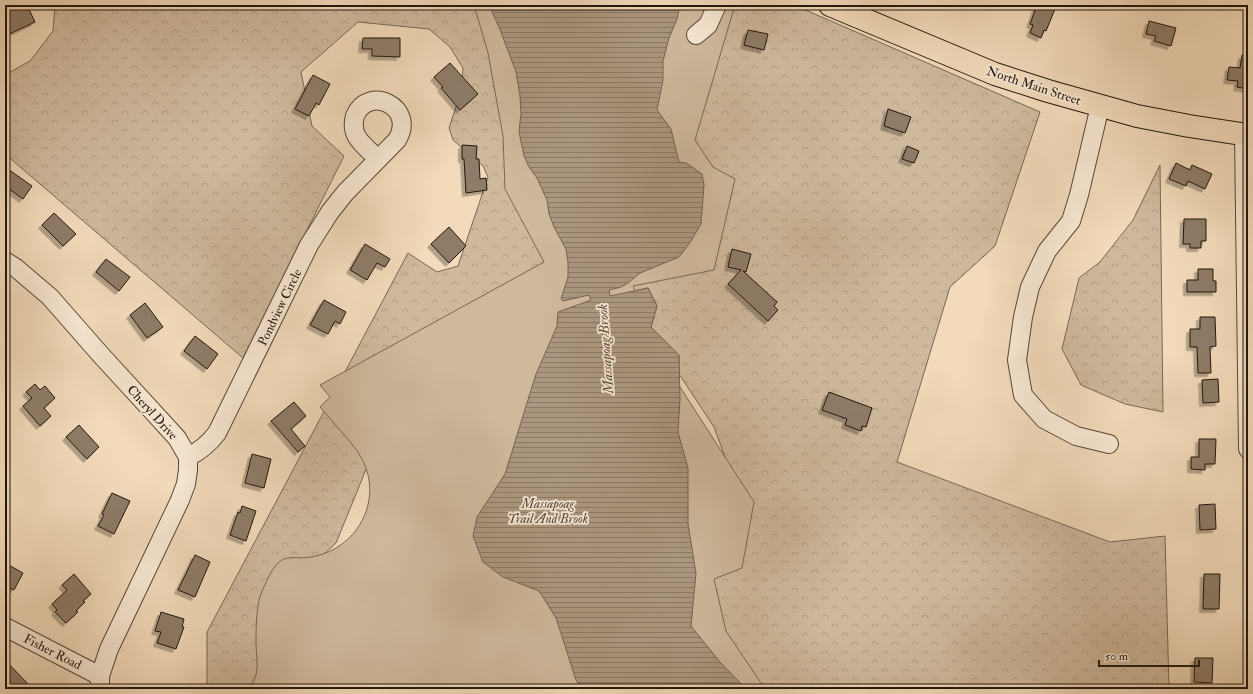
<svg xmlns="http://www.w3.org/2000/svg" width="1253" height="694" viewBox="0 0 1253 694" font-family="'IM FELL Double Pica',serif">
  <defs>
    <pattern id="forest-crowns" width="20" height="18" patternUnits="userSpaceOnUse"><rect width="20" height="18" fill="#cfb99d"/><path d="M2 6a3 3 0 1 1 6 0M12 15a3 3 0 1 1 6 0" fill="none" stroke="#b19e86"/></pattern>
    <pattern id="water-rules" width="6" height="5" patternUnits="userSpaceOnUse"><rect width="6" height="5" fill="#ab977f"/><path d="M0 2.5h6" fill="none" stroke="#8b7a66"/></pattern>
    <filter id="shadow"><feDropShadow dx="-3.5" dy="3.5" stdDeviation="0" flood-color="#0004"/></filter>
  </defs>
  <rect width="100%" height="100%" fill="#f2daba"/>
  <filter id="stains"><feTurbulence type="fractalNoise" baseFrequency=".005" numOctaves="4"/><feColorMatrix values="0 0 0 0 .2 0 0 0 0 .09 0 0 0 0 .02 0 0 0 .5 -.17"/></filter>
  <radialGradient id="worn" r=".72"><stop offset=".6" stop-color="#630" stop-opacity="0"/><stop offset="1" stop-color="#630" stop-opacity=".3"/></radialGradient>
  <g fill="url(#forest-crowns)" stroke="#786855">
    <path d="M 55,5 L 489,5 L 566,249 L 367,467 L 336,543 L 290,585 L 278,689 L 207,689 L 207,632 L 408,253 L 437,272 L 458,266 L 488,177 L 483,166 L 453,140 L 449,128 L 461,92 L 463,68 L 450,47 L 429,29 L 358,22 L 301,72 L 312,126 L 344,156 L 243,358 L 5,154 L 5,75 L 30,61 L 53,31 Z"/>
    <path d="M 680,5 L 794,5 L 1040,112 L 995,246 L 950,287 L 897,462 L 1110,542 L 1165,536 L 1169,689 L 746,689 L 691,626 L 735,484 L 714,427 L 679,374 L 679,355 L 651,327 L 657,306 L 648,288 L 610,296 L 686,163 Z"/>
    <path d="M 1160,165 L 1163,412 L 1125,404 L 1081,385 L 1062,349 L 1079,278 L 1100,262 L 1133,220 Z"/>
  </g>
  <path fill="#cfb99d" stroke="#786855" d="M 474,5 L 735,5 L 695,140 L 713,167 L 735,179 L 714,270 L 633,286 L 671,373 L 754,502 L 742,568 L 714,579 L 726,631 L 761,683 L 768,689 L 243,689 C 246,687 251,685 253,682 C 260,671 256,655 256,643 C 256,631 256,618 258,606 C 259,596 264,587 268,578 C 283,548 291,562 316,556 C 359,546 383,499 362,459 C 358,451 352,444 346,437 C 337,427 329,417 320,407 L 330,397 L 320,385 L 544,262 L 505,189 L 503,136 L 488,53 Z"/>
  <path fill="url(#water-rules)" stroke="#746351" d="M 489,5 L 680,5 L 677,19 L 669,38 L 663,61 L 663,80 L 657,110 L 671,129 L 679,162 L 686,163 L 702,174 L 704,185 L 701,224 L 691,241 L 679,257 L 640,273 L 628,283 L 621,287 L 609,290 L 610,296 L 648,288 L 657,306 L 651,327 L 679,355 L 680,399 L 678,432 L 688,468 L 688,524 L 696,573 L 691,626 L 720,662 L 746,689 L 582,689 L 576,680 L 556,618 L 539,591 L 503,577 L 483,562 L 473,536 L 477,517 L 505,474 L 536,374 L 557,326 L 558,312 L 591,300 L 589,295 L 563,301 L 561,299 L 568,277 L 568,262 L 566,249 L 554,227 L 549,214 L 547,200 L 537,178 L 529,167 L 524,156 L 519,132 L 521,113 L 520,96 L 516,72 L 499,27 Z"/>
  <g fill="#8e7c67" stroke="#22160d" filter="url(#shadow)">
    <path d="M 5,5 L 27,5 L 35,22 L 5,36 Z"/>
    <path d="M 1037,5 L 1045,5 L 1055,9 L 1046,31 L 1044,30 L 1041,38 L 1030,33 L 1033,25 L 1030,24 Z"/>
    <path d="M 1149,21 L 1176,28 L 1171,46 L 1154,41 L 1156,36 L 1146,34 Z"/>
    <path d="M 748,30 L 768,34 L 764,50 L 744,45 Z"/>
    <path d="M 363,38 L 400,38 L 400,57 L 372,56 L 372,49 L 362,49 Z"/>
    <path d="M 1242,55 L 1248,56 L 1248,89 L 1237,87 L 1238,81 L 1227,80 L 1229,67 L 1240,68 Z"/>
    <path d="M 450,63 L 478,94 L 460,110 L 441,88 L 443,87 L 434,77 Z"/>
    <path d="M 313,75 L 330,84 L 319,105 L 316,103 L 309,116 L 295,109 Z"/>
    <path d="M 888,109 L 911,117 L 905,133 L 884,126 Z"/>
    <path d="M 462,145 L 477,146 L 476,159 L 479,159 L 480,179 L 486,178 L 487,190 L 466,193 L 464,159 L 462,159 Z"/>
    <path d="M 907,146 L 919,151 L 914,163 L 902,159 Z"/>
    <path d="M 1176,163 L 1190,170 L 1192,165 L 1212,174 L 1205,189 L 1188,181 L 1186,186 L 1169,179 Z"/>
    <path d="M 5,167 L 32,186 L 23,199 L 5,186 Z"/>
    <path d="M 54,213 L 76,234 L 63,246 L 42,225 Z"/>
    <path d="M 1184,219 L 1206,219 L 1206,241 L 1201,241 L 1201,248 L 1190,248 L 1190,244 L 1183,244 Z"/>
    <path d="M 449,227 L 466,246 L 449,263 L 431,244 Z"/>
    <path d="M 365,244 L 390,259 L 385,267 L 377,263 L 367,280 L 350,270 Z"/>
    <path d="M 732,249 L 751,254 L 746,272 L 743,271 L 777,302 L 774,306 L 778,310 L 768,321 L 728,284 L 741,270 L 728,267 Z"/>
    <path d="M 106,259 L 130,277 L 119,291 L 96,272 Z"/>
    <path d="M 1198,269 L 1213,269 L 1213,281 L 1216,281 L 1216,292 L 1187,292 L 1187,280 L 1198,280 Z"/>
    <path d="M 324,300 L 346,312 L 340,324 L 335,321 L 328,334 L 310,325 Z"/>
    <path d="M 145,303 L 163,327 L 147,338 L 130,315 Z"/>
    <path d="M 1200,317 L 1215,317 L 1216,346 L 1210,347 L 1211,373 L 1198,373 L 1197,347 L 1190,347 L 1190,329 L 1200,329 Z"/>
    <path d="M 195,336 L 218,354 L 207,369 L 184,351 Z"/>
    <path d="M 1218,379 L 1219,402 L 1203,403 L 1202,380 Z"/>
    <path d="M 35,384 L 40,390 L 45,386 L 55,398 L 44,408 L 51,416 L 40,426 L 23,406 L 32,398 L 26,392 Z"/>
    <path d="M 829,392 L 872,408 L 866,427 L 862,426 L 861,431 L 845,425 L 847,419 L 822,410 Z"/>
    <path d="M 294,402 L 306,416 L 291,429 L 305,446 L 298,452 L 271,421 Z"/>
    <path d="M 79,425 L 99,447 L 87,459 L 66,437 Z"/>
    <path d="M 1199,439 L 1216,439 L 1215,464 L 1205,464 L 1205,470 L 1191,469 L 1191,457 L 1199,457 Z"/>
    <path d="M 252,454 L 271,459 L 264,488 L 245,483 Z"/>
    <path d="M 112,493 L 130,501 L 114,534 L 98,526 L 104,515 L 102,514 Z"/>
    <path d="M 1215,504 L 1216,529 L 1200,530 L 1199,505 Z"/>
    <path d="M 242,506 L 256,511 L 246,541 L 230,535 L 238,512 L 240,513 Z"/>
    <path d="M 195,555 L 210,562 L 195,597 L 178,590 Z"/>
    <path d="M 5,563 L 23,573 L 14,590 L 5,586 Z"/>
    <path d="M 74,574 L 91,594 L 83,601 L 85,602 L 76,611 L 78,612 L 66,623 L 55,612 L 57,610 L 52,604 L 67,590 L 62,585 Z"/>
    <path d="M 1204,574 L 1220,574 L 1219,609 L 1203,609 Z"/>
    <path d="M 161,612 L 184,619 L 182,627 L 184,627 L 176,649 L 157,643 L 161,632 L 155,631 Z"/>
    <path d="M 1195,658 L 1213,658 L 1212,683 L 1194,682 Z"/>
    <path d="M 5,660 L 28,684 L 22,689 L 5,689 Z"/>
  </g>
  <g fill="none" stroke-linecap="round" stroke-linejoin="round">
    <defs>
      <g id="minor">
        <path d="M 696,35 L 708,25 L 717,5"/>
        <path d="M 1100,106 L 1079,195 L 1071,221 L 1047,251 L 1030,287 L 1023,317 L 1017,360 L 1023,395 L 1044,419 L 1076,436 L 1109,444"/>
        <path d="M 1244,134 L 1248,449"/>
        <path d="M 5,261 L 16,268 L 50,297 L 100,354 L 177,438 L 188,457 L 188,470 L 186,484 L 180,500 L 109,649 L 100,676 L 100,689"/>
        <path d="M 188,457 C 200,451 208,445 217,433 L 309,245 L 330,212 L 345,193 L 397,140 C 417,107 368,84 355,116 C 353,123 353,130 357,137 C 362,145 371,152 378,159"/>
        <path d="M 5,627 L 100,676"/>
      </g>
      <path id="major" d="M 830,5 L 995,74 L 1048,91 L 1137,116 L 1189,126 L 1248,135"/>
    </defs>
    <use href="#minor" stroke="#564738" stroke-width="20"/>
    <use href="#major" stroke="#22160d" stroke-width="24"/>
    <use href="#minor" stroke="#f7e7d2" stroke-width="18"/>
    <use href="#major" stroke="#f2daba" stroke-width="22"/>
  </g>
  <g text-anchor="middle" stroke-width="3.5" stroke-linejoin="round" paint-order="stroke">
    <g font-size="13" fill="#22160d" stroke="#f7e7d2">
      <text transform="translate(1034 85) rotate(18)" y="5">North Main Street</text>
      <text transform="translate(279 307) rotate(-64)" y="5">Pondview Circle</text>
      <text transform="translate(153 412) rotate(48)" y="5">Cheryl Drive</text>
      <text transform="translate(53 651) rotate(27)" y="5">Fisher Road</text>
    </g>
    <g font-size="13" font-style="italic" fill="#564738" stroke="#f7e7d2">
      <text x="548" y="508">Massapoag<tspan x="548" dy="15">Trail And Brook</tspan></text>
    </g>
    <g font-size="14" font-style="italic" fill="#594a3b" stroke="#f7e7d2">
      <text transform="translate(605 349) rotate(-94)" y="5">Massapoag Brook</text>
    </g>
  </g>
  <rect width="1253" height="694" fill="none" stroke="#f2daba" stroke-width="20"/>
  <rect x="6" y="6" width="1241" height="682" fill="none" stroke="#22160d" stroke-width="2"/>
  <rect x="10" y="10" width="1233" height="674" fill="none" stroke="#22160d"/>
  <path d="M1099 660v6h100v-6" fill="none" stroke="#22160d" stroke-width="2"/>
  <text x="1105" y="660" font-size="12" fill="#22160d" stroke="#f7e7d2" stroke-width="3" paint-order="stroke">50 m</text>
  <rect width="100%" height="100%" filter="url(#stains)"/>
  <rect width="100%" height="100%" fill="url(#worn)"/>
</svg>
